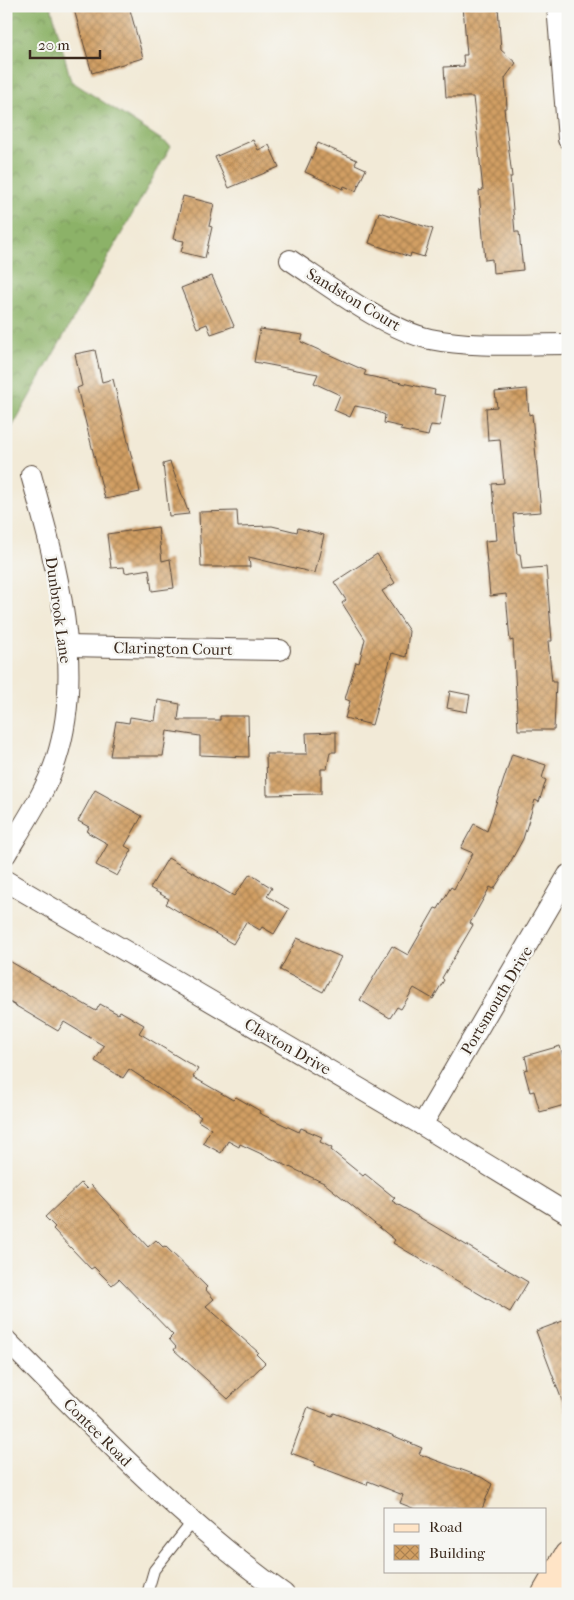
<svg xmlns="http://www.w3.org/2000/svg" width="574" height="1600" viewBox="0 0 574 1600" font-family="'IM FELL French Canon',serif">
  <defs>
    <pattern id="forest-crowns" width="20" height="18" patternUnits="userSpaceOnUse" patternTransform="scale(1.25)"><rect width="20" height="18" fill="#8cb268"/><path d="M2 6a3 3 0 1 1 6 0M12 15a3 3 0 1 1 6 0" fill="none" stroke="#749155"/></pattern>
    <pattern id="building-cross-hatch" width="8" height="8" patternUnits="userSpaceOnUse" patternTransform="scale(1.25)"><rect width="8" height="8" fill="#d19f63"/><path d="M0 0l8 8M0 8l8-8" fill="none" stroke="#ab8251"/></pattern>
  </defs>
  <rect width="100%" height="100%" fill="#f6f6f2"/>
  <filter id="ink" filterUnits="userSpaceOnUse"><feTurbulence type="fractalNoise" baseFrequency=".02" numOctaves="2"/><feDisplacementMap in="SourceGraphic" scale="10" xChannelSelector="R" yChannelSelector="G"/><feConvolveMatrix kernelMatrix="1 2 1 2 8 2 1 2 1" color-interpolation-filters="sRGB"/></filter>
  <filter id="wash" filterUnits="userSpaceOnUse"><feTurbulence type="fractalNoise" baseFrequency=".0096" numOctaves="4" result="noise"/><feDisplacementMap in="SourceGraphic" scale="20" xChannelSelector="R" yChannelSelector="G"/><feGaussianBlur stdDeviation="1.12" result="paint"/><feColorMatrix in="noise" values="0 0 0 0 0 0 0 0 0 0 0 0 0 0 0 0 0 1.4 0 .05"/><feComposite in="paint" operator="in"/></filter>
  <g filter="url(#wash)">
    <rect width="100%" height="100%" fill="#f2ead7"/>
    <path fill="url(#forest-crowns)" stroke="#646e43" d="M 6,6 L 51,6 L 71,81 L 171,146 L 6,438 Z"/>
    <g id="blocks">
      <g fill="url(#building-cross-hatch)">
        <path d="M 73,6 L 129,6 L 143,58 L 92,73 Z"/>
        <path d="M 463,6 L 498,6 L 501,50 L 516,63 L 505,78 L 507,108 L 504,108 L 512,177 L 510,177 L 515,232 L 519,232 L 523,270 L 493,273 L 492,259 L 485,260 L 479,191 L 483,190 L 473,97 L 446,97 L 444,67 L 464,66 L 463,55 L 467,55 Z"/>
        <path d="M 253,140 L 258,150 L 269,145 L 279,167 L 229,188 L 215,157 Z"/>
        <path d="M 318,143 L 357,160 L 355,164 L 366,169 L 356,191 L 344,186 L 343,189 L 305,172 Z"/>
        <path d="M 183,196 L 214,204 L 209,226 L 212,227 L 205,258 L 181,252 L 184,241 L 173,239 Z"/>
        <path d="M 379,212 L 433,229 L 424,257 L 411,253 L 410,257 L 369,243 Z"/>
        <path d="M 212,276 L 234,326 L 211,334 L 207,324 L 197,328 L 181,288 Z"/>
        <path d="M 260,329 L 303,335 L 301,342 L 366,371 L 364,375 L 435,390 L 434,394 L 445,396 L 440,426 L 431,425 L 428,436 L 400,430 L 402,427 L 384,423 L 385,415 L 371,409 L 355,406 L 350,417 L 334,410 L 340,395 L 314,383 L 318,374 L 254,362 Z"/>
        <path d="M 95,350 L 102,382 L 113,379 L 140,492 L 105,499 L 77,388 L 82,386 L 75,354 Z"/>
        <path d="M 527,389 L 529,415 L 532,414 L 541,512 L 513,514 L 517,554 L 520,554 L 522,569 L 546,567 L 552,641 L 548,641 L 552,682 L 556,682 L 554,730 L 518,730 L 513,640 L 510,641 L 506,594 L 490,596 L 485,541 L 497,540 L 492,484 L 504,483 L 500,439 L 488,440 L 486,408 L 497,407 L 495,392 Z"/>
        <path d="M 170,462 L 189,514 L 169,516 L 163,464 Z"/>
        <path d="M 237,511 L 238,527 L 272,526 L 297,532 L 298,528 L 324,535 L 315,573 L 249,557 L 250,567 L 201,567 L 199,512 Z"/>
        <path d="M 158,527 L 162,561 L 170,559 L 174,588 L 152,591 L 149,569 L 125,573 L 124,567 L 111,568 L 107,534 Z"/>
        <path d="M 377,554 L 395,583 L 382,591 L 409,631 L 406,657 L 392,653 L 372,725 L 345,718 L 350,701 L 345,699 L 356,662 L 359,663 L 365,639 L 342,603 L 346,600 L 334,582 Z"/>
        <path d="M 450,691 L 470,695 L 467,712 L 447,708 Z"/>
        <path d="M 158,700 L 180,704 L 178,720 L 220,720 L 220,716 L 248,716 L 249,757 L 200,755 L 200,736 L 167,731 L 163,756 L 110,756 L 116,721 L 129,723 L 130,717 L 155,721 Z"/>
        <path d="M 336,732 L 336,752 L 330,752 L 327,769 L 321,769 L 321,794 L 267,795 L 266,754 L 307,754 L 306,733 Z"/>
        <path d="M 512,754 L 546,765 L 542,778 L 546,780 L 539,802 L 535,800 L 523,839 L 506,870 L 494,889 L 490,887 L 470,923 L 473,925 L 442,978 L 444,980 L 433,999 L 414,988 L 401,1009 L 397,1007 L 390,1018 L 360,1000 L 392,946 L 408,955 L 435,908 L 438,909 L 451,887 L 454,889 L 473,853 L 461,848 L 474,824 L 487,831 Z"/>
        <path d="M 95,790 L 142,816 L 125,846 L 132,850 L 117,876 L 96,865 L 108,844 L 87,832 L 89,827 L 78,821 Z"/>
        <path d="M 168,858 L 234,896 L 250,874 L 272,888 L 267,896 L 289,909 L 274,934 L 262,927 L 260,930 L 246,922 L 233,944 L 166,904 L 169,899 L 150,888 Z"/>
        <path d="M 297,938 L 341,957 L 323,992 L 280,970 Z"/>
        <path d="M 6,959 L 96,1011 L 100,1004 L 118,1014 L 120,1011 L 144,1025 L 139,1033 L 198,1069 L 193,1077 L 233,1100 L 236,1097 L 260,1111 L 259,1113 L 299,1132 L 301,1128 L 322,1137 L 320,1142 L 332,1148 L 331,1150 L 363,1176 L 365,1174 L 395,1198 L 392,1201 L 528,1282 L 510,1312 L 393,1243 L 395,1240 L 324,1183 L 240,1144 L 239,1147 L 228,1141 L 221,1153 L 203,1143 L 211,1129 L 198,1121 L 201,1117 L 129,1069 L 123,1078 L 95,1061 L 104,1046 L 64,1022 L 58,1031 L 6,1000 Z"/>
        <path d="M 560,1046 L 568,1075 L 568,1104 L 540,1112 L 534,1091 L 530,1092 L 524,1070 L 528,1069 L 525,1056 Z"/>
        <path d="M 81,1183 L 87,1189 L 91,1185 L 148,1247 L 156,1240 L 163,1247 L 165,1246 L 207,1287 L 205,1289 L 214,1299 L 206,1306 L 258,1352 L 256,1354 L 265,1363 L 228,1399 L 174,1350 L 176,1347 L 169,1339 L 173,1335 L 119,1279 L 112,1285 L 94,1267 L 91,1269 L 53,1229 L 55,1227 L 45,1217 Z"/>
        <path d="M 568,1319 L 568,1410 L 566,1411 L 536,1331 Z"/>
        <path d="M 308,1407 L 332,1416 L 334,1413 L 387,1433 L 422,1448 L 419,1454 L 481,1477 L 492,1484 L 482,1509 L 415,1509 L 400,1503 L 403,1495 L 368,1481 L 367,1485 L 314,1465 L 315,1462 L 291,1453 Z"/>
      </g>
    </g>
  </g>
  <g filter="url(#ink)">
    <use href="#blocks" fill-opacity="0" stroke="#56473a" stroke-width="1"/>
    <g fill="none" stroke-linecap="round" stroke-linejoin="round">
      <defs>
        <path id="lane" d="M 147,1594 L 154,1570 L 192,1522"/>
        <g id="street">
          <path d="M 557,6 L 568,139"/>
          <path d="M 290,260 C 328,285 385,329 430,339 C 475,348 522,344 568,344"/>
          <path d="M 67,646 L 280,650"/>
          <path d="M 6,854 C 24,824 45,793 56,760 C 86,668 56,564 31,475"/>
          <path d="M 6,881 L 422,1125 L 568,1214"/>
          <path d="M 422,1125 L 568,875"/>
          <path d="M 6,1340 C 95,1429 181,1521 284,1594"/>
        </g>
        <path id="secondary" d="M 546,1594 L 568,1556"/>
      </defs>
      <use href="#lane" stroke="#56473a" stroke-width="12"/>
      <use href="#street" stroke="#56473a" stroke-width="22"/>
      <use href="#secondary" stroke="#56473a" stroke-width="30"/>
      <use href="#lane" stroke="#fff" stroke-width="10"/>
      <use href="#street" stroke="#fff" stroke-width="20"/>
      <use href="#secondary" stroke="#ffe4c6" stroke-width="28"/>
    </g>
  </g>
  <g text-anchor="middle" stroke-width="5" stroke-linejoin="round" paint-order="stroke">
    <g font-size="16" fill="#3b2a1e" stroke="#f6f6f2">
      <text transform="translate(354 299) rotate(31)" y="6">Sandston Court</text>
      <text transform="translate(59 610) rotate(82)" y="6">Dunbrook Lane</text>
      <text transform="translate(173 648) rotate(1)" y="6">Clarington Court</text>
      <text transform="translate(496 1000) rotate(-59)" y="6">Portsmouth Drive</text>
      <text transform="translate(288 1046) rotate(30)" y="6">Claxton Drive</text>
      <text transform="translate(98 1432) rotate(45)" y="6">Contee Road</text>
    </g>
  </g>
  <rect width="574" height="1600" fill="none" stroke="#f6f6f2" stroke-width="25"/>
  <rect x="384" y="1508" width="162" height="65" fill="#f6f6f2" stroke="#aba49d"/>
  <rect x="394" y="1524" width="25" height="8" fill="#ffe4c6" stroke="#aba49d"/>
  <text x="429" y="1532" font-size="15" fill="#3b2a1e">Road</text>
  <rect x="394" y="1545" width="25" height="15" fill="url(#building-cross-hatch)" stroke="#aba49d"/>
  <text x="429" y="1558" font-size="15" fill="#3b2a1e">Building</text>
  <path d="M30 50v8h70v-8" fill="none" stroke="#3b2a1e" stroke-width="2.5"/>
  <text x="38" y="50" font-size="15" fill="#3b2a1e" stroke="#f6f6f2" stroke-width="4" paint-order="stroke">20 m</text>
</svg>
